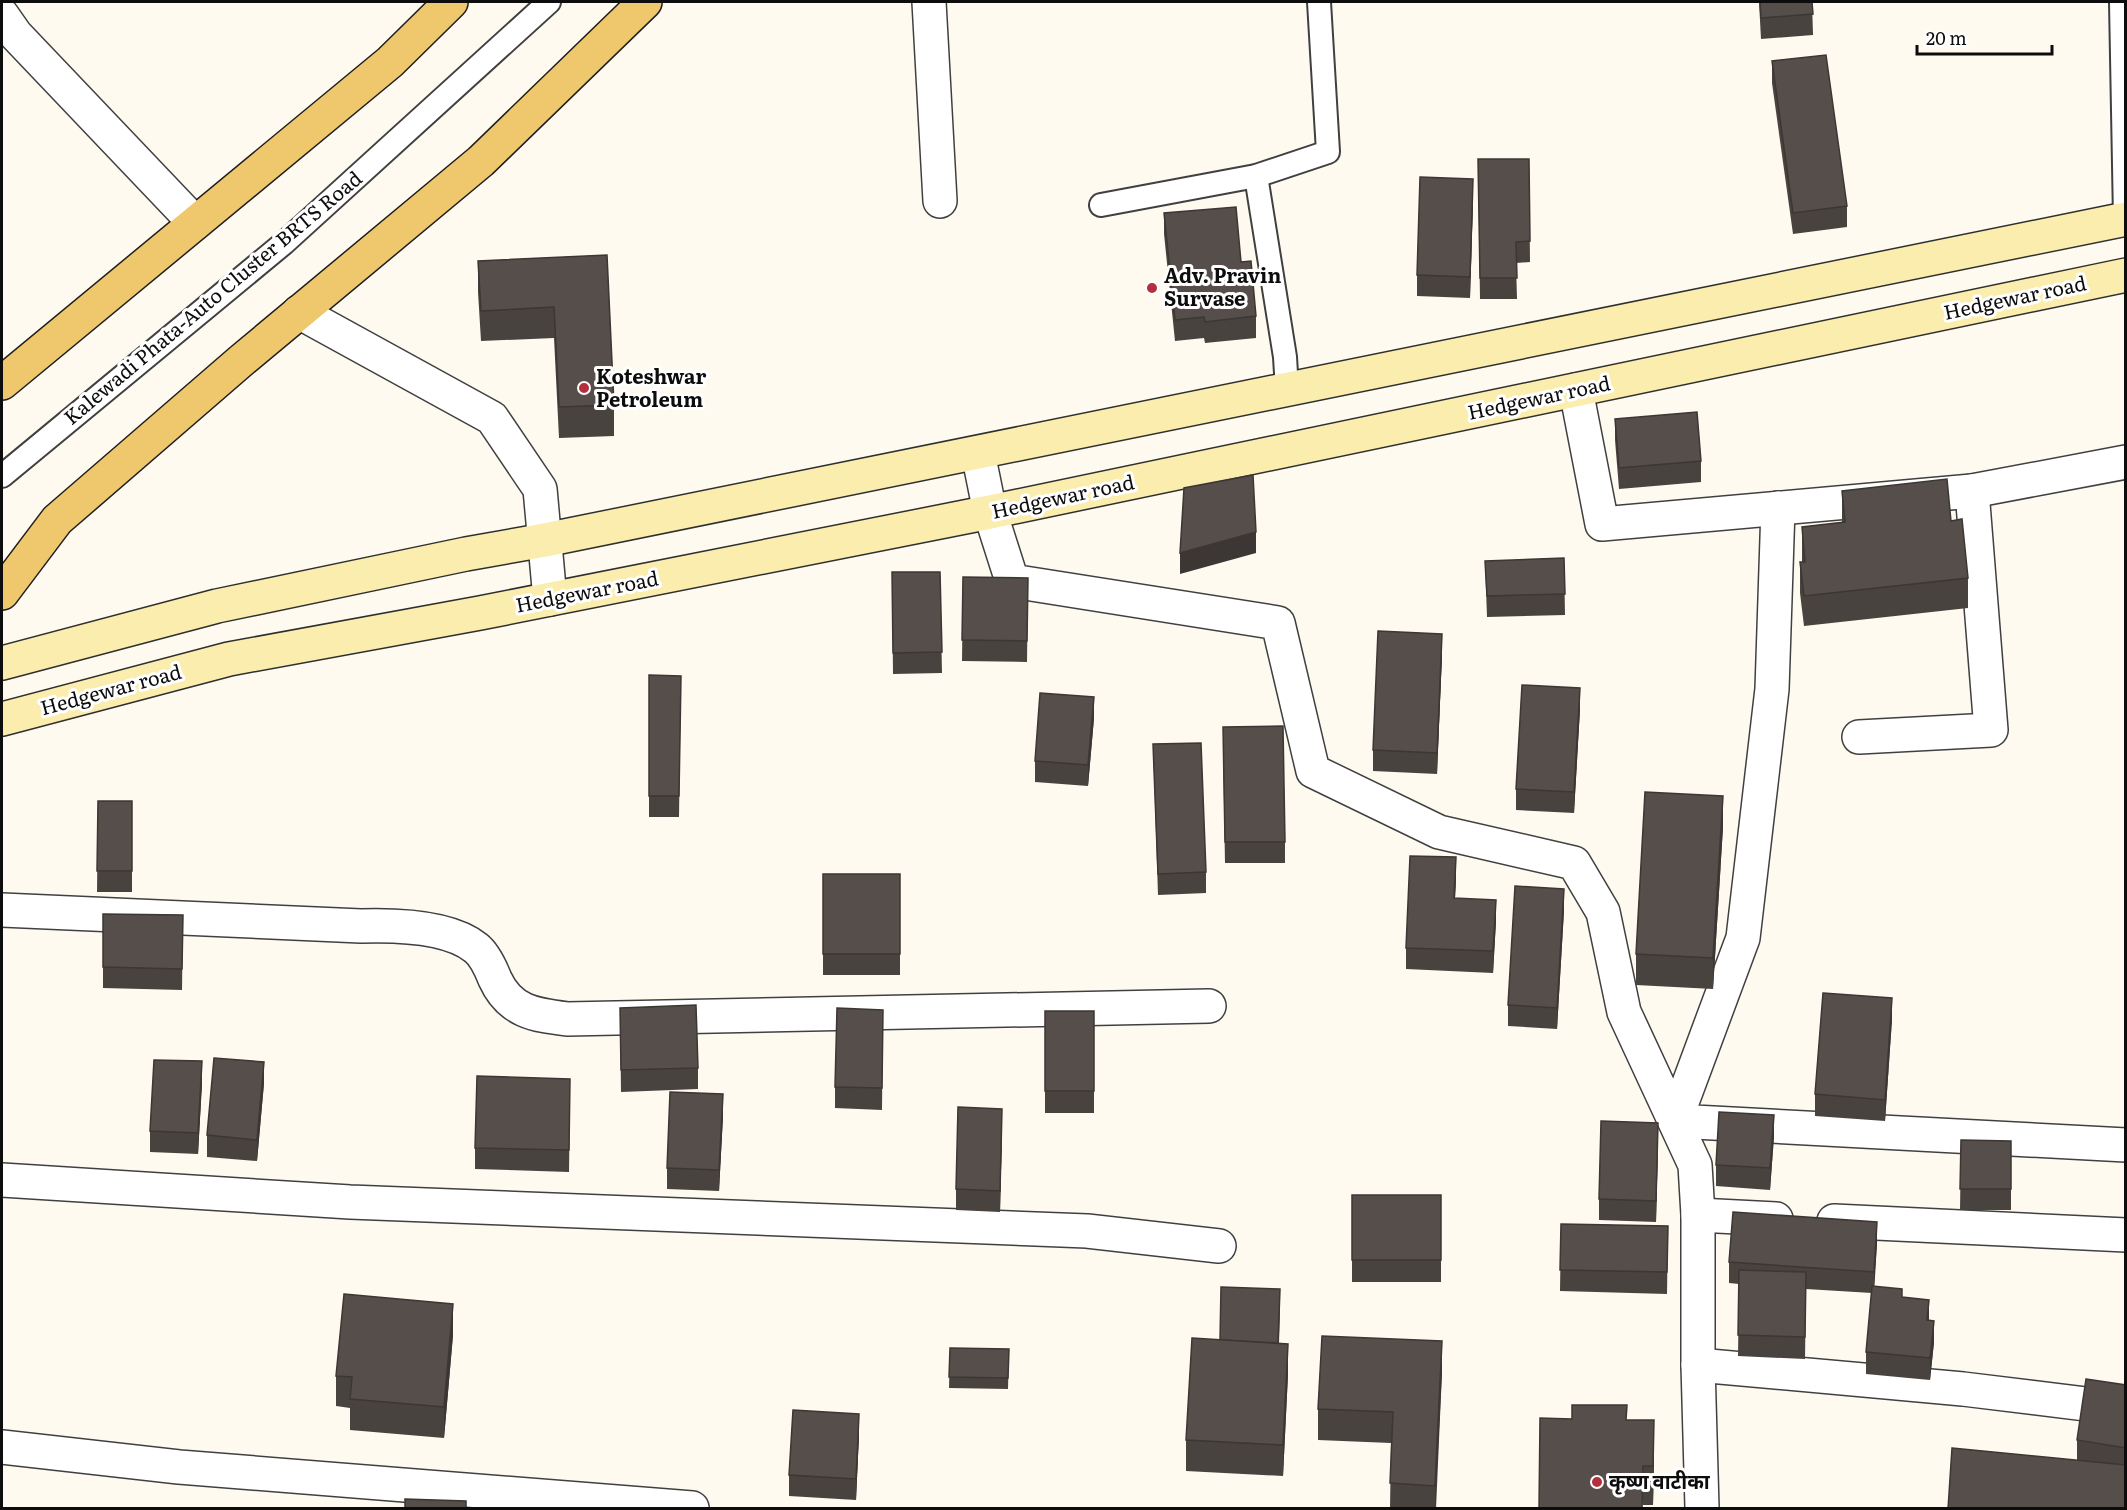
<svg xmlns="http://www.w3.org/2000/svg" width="2127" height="1510" viewBox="0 0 2127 1510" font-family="Literata,'Noto Sans Devanagari',serif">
  <rect width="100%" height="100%" fill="#fefaef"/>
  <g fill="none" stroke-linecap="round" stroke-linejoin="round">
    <defs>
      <g id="service">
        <path d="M 2121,2 L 2125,219"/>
        <path d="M 1256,176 L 1285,357 L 1287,390"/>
        <path d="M 1101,205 L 1256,176 L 1328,152 L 1319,2"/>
        <path d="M 2,476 L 284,243 L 549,2"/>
      </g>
      <g id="minor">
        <path d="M 929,2 L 940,201"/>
        <path d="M 2,15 L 16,35 L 195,223"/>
        <path d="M 299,312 L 492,418 L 540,489 L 550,599"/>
        <path d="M 1576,390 L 1602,524 L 1972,491 L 2126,462"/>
        <path d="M 978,453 L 990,512 L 1012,581 L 1278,623 L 1313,771 L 1439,832 L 1574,863 L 1603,912 L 1624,1012 L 1695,1165 L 1698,1215 L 1698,1365 L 1702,1508"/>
        <path d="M 1778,508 L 1772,689 L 1743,938 L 1675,1121 L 2126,1145"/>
        <path d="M 1859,737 L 1991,730 L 1972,491"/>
        <path d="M 2,910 L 361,926 C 394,925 449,926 476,948 C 485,955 491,969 495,979 C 510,1012 535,1015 567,1019 L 1209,1006"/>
        <path d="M 2,1180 L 350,1202 L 1087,1231 L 1219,1246"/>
        <path d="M 1698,1215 L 1776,1219"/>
        <path d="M 1834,1221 L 2126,1235"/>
        <path d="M 1698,1365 L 1963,1389 L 2126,1409"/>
        <path d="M 2,1447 L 179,1467 L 692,1508"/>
      </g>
      <g id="secondary">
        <path d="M 2,663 L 217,606 L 466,554 L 545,540 L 2126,219"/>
        <path d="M 2,719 L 229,659 L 480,613 L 990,512 L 2126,275"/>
      </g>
      <g id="primary">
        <path d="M 2,383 L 390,62 L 451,2"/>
        <path d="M 2,593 L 57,520 L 242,360 L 481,161 L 645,2"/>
      </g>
    </defs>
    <use href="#service" stroke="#404040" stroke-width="26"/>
    <use href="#minor" stroke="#404040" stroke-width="36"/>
    <use href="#secondary" stroke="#2f2f2f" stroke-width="36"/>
    <use href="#primary" stroke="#1e1e1e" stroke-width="36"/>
    <use href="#service" stroke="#fff" stroke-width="22"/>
    <use href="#minor" stroke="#fff" stroke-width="33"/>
    <use href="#secondary" stroke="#faedae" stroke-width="33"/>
    <use href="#primary" stroke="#efc86d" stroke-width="33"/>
  </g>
  <g fill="#494340">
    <path d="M 1759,2 L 1812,2 L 1813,35 L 1761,39 Z"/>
    <path d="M 1772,61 L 1847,206 L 1847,227 L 1793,234 L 1772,83 Z"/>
    <path d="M 1478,159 L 1529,159 L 1530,262 L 1516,263 L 1517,299 L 1480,299 Z"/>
    <path d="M 1473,200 L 1470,298 L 1417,296 L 1417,275 Z"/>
    <path d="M 1164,213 L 1241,262 L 1256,316 L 1256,338 L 1205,343 L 1204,338 L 1175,341 L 1164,234 Z"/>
    <path d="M 607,255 L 614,405 L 614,436 L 559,438 L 554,338 L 481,341 L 478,292 L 478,261 Z"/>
    <path d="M 1615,419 L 1701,461 L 1701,482 L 1619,489 L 1615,440 Z"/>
    <path d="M 1842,491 L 1951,521 L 1968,578 L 1968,608 L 1804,626 L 1800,593 L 1800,562 L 1802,562 L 1802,527 L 1842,523 Z"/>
    <path d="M 1564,558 L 1565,615 L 1487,617 L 1485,561 Z"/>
    <path d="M 892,572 L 940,572 L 942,673 L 893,674 Z"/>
    <path d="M 963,577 L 1028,578 L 1027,662 L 962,661 Z"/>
    <path d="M 1442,655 L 1437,774 L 1373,771 L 1373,750 Z"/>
    <path d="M 649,675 L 681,676 L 679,817 L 649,817 Z"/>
    <path d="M 1580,709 L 1574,813 L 1516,810 L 1516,789 Z"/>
    <path d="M 1094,718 L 1088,786 L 1035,782 L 1035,761 Z"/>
    <path d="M 1153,744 L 1206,872 L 1206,893 L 1158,895 Z"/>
    <path d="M 1223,748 L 1285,842 L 1285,863 L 1225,863 Z"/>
    <path d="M 98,801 L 132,801 L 132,892 L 97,892 Z"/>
    <path d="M 1723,827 L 1713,989 L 1636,985 L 1636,954 Z"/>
    <rect x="823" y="874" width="77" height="101"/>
    <path d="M 1456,878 L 1455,898 L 1496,921 L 1493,973 L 1406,969 L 1406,948 Z"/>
    <path d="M 1564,910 L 1557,1029 L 1508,1026 L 1508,1005 Z"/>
    <path d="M 103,914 L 183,915 L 182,990 L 103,988 Z"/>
    <path d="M 620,1008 L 698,1068 L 698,1089 L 621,1092 Z"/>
    <path d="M 883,1010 L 882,1110 L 835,1108 L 835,1087 Z"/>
    <rect x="1045" y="1011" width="49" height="102"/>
    <path d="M 1892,1019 L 1885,1121 L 1815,1116 L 1815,1094 Z"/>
    <path d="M 202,1083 L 198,1154 L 150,1152 L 150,1131 Z"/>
    <path d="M 264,1083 L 257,1161 L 207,1157 L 207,1135 Z"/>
    <path d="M 570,1100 L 569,1172 L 475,1169 L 475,1148 Z"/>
    <path d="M 723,1116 L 719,1191 L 667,1189 L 667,1168 Z"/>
    <path d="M 1002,1130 L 1000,1212 L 956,1210 L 956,1189 Z"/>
    <path d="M 1774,1136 L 1770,1190 L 1716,1186 L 1716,1165 Z"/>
    <path d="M 1961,1140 L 2011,1141 L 2011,1210 L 1960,1210 Z"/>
    <path d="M 1658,1144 L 1656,1222 L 1599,1220 L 1599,1199 Z"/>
    <rect x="1352" y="1195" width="89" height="87"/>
    <path d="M 1561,1224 L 1668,1226 L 1667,1294 L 1560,1291 Z"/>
    <path d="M 1877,1243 L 1874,1286 L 1902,1297 L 1929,1320 L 1934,1342 L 1930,1380 L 1866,1374 L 1866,1352 L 1872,1293 L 1806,1289 L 1805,1359 L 1738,1356 L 1739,1284 L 1729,1283 L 1729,1262 Z"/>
    <path d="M 1280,1310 L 1279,1343 L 1288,1374 L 1283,1476 L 1186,1471 L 1186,1440 L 1220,1340 Z"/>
    <path d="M 453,1335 L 444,1438 L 350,1430 L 350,1408 L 336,1406 L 336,1376 Z"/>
    <path d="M 950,1348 L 1009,1349 L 1008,1389 L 949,1388 Z"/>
    <path d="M 1442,1372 L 1436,1509 L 1390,1509 L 1391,1443 L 1318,1440 L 1318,1409 Z"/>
    <path d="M 2126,1385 L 2126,1509 L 2077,1460 L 2077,1440 Z"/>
    <path d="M 1627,1420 L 1654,1460 L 1653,1505 L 1643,1505 Z"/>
    <path d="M 859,1435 L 856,1500 L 789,1496 L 789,1475 Z"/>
  </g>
  <g fill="#3c3734">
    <path d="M 1473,179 L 1473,200 L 1470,298 L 1470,277 Z"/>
    <path d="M 1256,532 L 1256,553 L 1180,574 L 1180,553 Z"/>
    <path d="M 1442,634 L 1442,655 L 1437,774 L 1437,753 Z"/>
    <path d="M 1580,688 L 1580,709 L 1574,813 L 1574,792 Z"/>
    <path d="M 1094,697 L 1094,718 L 1088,786 L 1088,765 Z"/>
    <path d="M 1723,796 L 1723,827 L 1713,989 L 1713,958 Z"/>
    <path d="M 1456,857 L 1456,878 L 1454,919 L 1454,898 Z"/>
    <path d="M 1564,889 L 1564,910 L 1557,1029 L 1557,1008 Z"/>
    <path d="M 1496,900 L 1496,921 L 1493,973 L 1493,951 Z"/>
    <path d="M 1892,998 L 1892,1019 L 1885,1121 L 1885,1100 Z"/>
    <path d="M 202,1061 L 202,1083 L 198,1154 L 198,1133 Z"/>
    <path d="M 264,1062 L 264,1083 L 257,1161 L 257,1140 Z"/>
    <path d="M 723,1094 L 723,1116 L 719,1191 L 719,1170 Z"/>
    <path d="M 1002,1109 L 1002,1130 L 1000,1212 L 1000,1191 Z"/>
    <path d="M 1774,1115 L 1774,1136 L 1770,1190 L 1770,1168 Z"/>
    <path d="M 1658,1123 L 1658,1144 L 1656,1222 L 1656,1201 Z"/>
    <path d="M 1877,1222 L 1877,1243 L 1874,1294 L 1874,1272 Z"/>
    <path d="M 1929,1300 L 1929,1321 L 1927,1320 Z"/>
    <path d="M 453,1304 L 453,1335 L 444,1438 L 444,1407 Z"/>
    <path d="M 1934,1321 L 1934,1342 L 1930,1380 L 1930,1358 Z"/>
    <path d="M 1442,1341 L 1442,1372 L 1435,1509 L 1435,1486 Z"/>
    <path d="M 1288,1344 L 1288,1374 L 1283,1476 L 1283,1445 Z"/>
    <path d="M 859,1414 L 859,1435 L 856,1500 L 856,1479 Z"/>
    <path d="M 1654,1420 L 1654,1460 L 1653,1505 L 1653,1466 Z"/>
  </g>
  <g fill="#554e4a" stroke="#3c3734" stroke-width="1.5">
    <path d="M 1760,2 L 1812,2 L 1813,14 L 1761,18 Z"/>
    <path d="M 1826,55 L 1847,206 L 1793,213 L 1772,61 Z"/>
    <path d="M 1478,159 L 1529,159 L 1530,241 L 1516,242 L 1517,278 L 1480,278 Z"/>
    <path d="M 1420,177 L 1473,179 L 1470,277 L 1417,275 Z"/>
    <path d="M 1236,207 L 1241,262 L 1251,261 L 1256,316 L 1205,322 L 1204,317 L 1175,320 L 1164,213 Z"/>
    <path d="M 607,255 L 614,405 L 559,407 L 554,307 L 481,311 L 478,261 Z"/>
    <path d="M 1697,412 L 1701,461 L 1619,468 L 1615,419 Z"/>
    <path d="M 1253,475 L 1256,532 L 1180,553 L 1184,488 Z"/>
    <path d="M 1947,479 L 1951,521 L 1962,519 L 1968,578 L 1804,596 L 1800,562 L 1805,562 L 1802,527 L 1845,522 L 1842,491 Z"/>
    <path d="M 1564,558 L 1565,594 L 1487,596 L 1485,561 Z"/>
    <path d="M 892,572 L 940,572 L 942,652 L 893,653 Z"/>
    <path d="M 963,577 L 1028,578 L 1027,641 L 962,640 Z"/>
    <path d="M 1378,631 L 1442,634 L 1437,753 L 1373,750 Z"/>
    <path d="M 649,675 L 681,676 L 679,796 L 649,796 Z"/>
    <path d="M 1522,685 L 1580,688 L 1574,792 L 1516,789 Z"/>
    <path d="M 1040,693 L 1094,697 L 1088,765 L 1035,761 Z"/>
    <path d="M 1283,726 L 1285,842 L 1225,842 L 1223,727 Z"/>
    <path d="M 1201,743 L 1206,872 L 1158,874 L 1153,744 Z"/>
    <path d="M 1645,792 L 1723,796 L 1713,958 L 1636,954 Z"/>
    <path d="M 98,801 L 132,801 L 132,871 L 97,871 Z"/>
    <path d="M 1410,856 L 1456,857 L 1454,898 L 1496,900 L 1493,951 L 1406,948 Z"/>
    <rect x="823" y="874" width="77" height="80"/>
    <path d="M 1515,886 L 1564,889 L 1557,1008 L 1508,1005 Z"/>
    <path d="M 103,914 L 183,915 L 182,969 L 103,967 Z"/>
    <path d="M 1823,993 L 1892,998 L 1885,1100 L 1815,1094 Z"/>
    <path d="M 696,1005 L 698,1068 L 621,1070 L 620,1008 Z"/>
    <path d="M 837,1008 L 883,1010 L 882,1088 L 835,1087 Z"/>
    <rect x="1045" y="1011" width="49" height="80"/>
    <path d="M 214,1058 L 264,1062 L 257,1140 L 207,1135 Z"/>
    <path d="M 154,1060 L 202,1061 L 198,1133 L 150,1131 Z"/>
    <path d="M 477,1076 L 570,1079 L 569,1150 L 475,1148 Z"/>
    <path d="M 670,1092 L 723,1094 L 719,1170 L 667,1168 Z"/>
    <path d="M 958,1107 L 1002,1109 L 1000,1191 L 956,1189 Z"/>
    <path d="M 1719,1112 L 1774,1115 L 1770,1168 L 1716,1165 Z"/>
    <path d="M 1601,1121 L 1658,1123 L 1656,1201 L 1599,1199 Z"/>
    <path d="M 1961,1140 L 2011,1141 L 2011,1189 L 1960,1189 Z"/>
    <rect x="1352" y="1195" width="89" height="65"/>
    <path d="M 1733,1212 L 1877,1222 L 1874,1272 L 1729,1262 Z"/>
    <path d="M 1561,1224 L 1668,1226 L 1667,1272 L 1560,1270 Z"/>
    <path d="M 1739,1270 L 1806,1272 L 1805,1337 L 1738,1335 Z"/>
    <path d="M 1872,1286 L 1902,1289 L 1902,1297 L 1929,1300 L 1927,1320 L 1934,1321 L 1930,1358 L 1866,1352 Z"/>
    <path d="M 1221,1287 L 1280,1289 L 1278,1343 L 1220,1340 Z"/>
    <path d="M 344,1294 L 453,1304 L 444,1407 L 350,1399 L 352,1377 L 336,1376 Z"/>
    <path d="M 1322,1336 L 1442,1341 L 1435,1486 L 1390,1483 L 1393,1412 L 1318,1409 Z"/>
    <path d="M 1192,1338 L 1288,1344 L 1283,1445 L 1186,1440 Z"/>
    <path d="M 950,1348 L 1009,1349 L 1008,1378 L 949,1377 Z"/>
    <path d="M 2086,1379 L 2126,1385 L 2126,1448 L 2077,1440 Z"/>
    <path d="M 1572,1405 L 1627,1405 L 1626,1420 L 1654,1420 L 1653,1466 L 1643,1466 L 1642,1509 L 1539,1509 L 1540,1418 L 1572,1419 Z"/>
    <path d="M 793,1410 L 859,1414 L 856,1479 L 789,1475 Z"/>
    <path d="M 1952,1448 L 2126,1465 L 2126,1509 L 1948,1509 Z"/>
    <path d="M 405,1499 L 466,1501 L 466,1509 L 405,1509 Z"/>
  </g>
  <g fill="#b42f3d" stroke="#fff" stroke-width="2">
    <circle cx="1152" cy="288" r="6"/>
    <circle cx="584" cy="388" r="6"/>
    <circle cx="1597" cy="1482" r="6"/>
  </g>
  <g text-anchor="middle" stroke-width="6" stroke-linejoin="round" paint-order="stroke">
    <g font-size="20" font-weight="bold" fill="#0d0d0d" stroke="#fff" text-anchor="start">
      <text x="1164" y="283">Adv. Pravin<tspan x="1164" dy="23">Survase</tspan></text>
      <text x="596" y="384">Koteshwar<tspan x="596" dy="23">Petroleum</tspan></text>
      <text x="1609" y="1489">कृष्ण वाटीका</text>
    </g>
    <g font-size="20" fill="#0d0d0d" stroke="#fff">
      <text transform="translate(213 298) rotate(-40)" y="7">Kalewadi Phata-Auto Cluster BRTS Road</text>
      <text transform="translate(2015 298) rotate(-12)" y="7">Hedgewar road</text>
      <text transform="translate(1539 398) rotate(-12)" y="7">Hedgewar road</text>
      <text transform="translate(1063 497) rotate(-12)" y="7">Hedgewar road</text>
      <text transform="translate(587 592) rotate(-11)" y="7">Hedgewar road</text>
      <text transform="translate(111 690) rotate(-15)" y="7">Hedgewar road</text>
    </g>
  </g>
  <rect width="2127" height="1510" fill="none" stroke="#0d0d0d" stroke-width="6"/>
  <path d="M1917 45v9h135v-9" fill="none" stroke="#0d0d0d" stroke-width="3"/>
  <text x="1926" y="45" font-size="18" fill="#0d0d0d" stroke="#ffffff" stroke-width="4.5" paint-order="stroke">20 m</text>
</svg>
